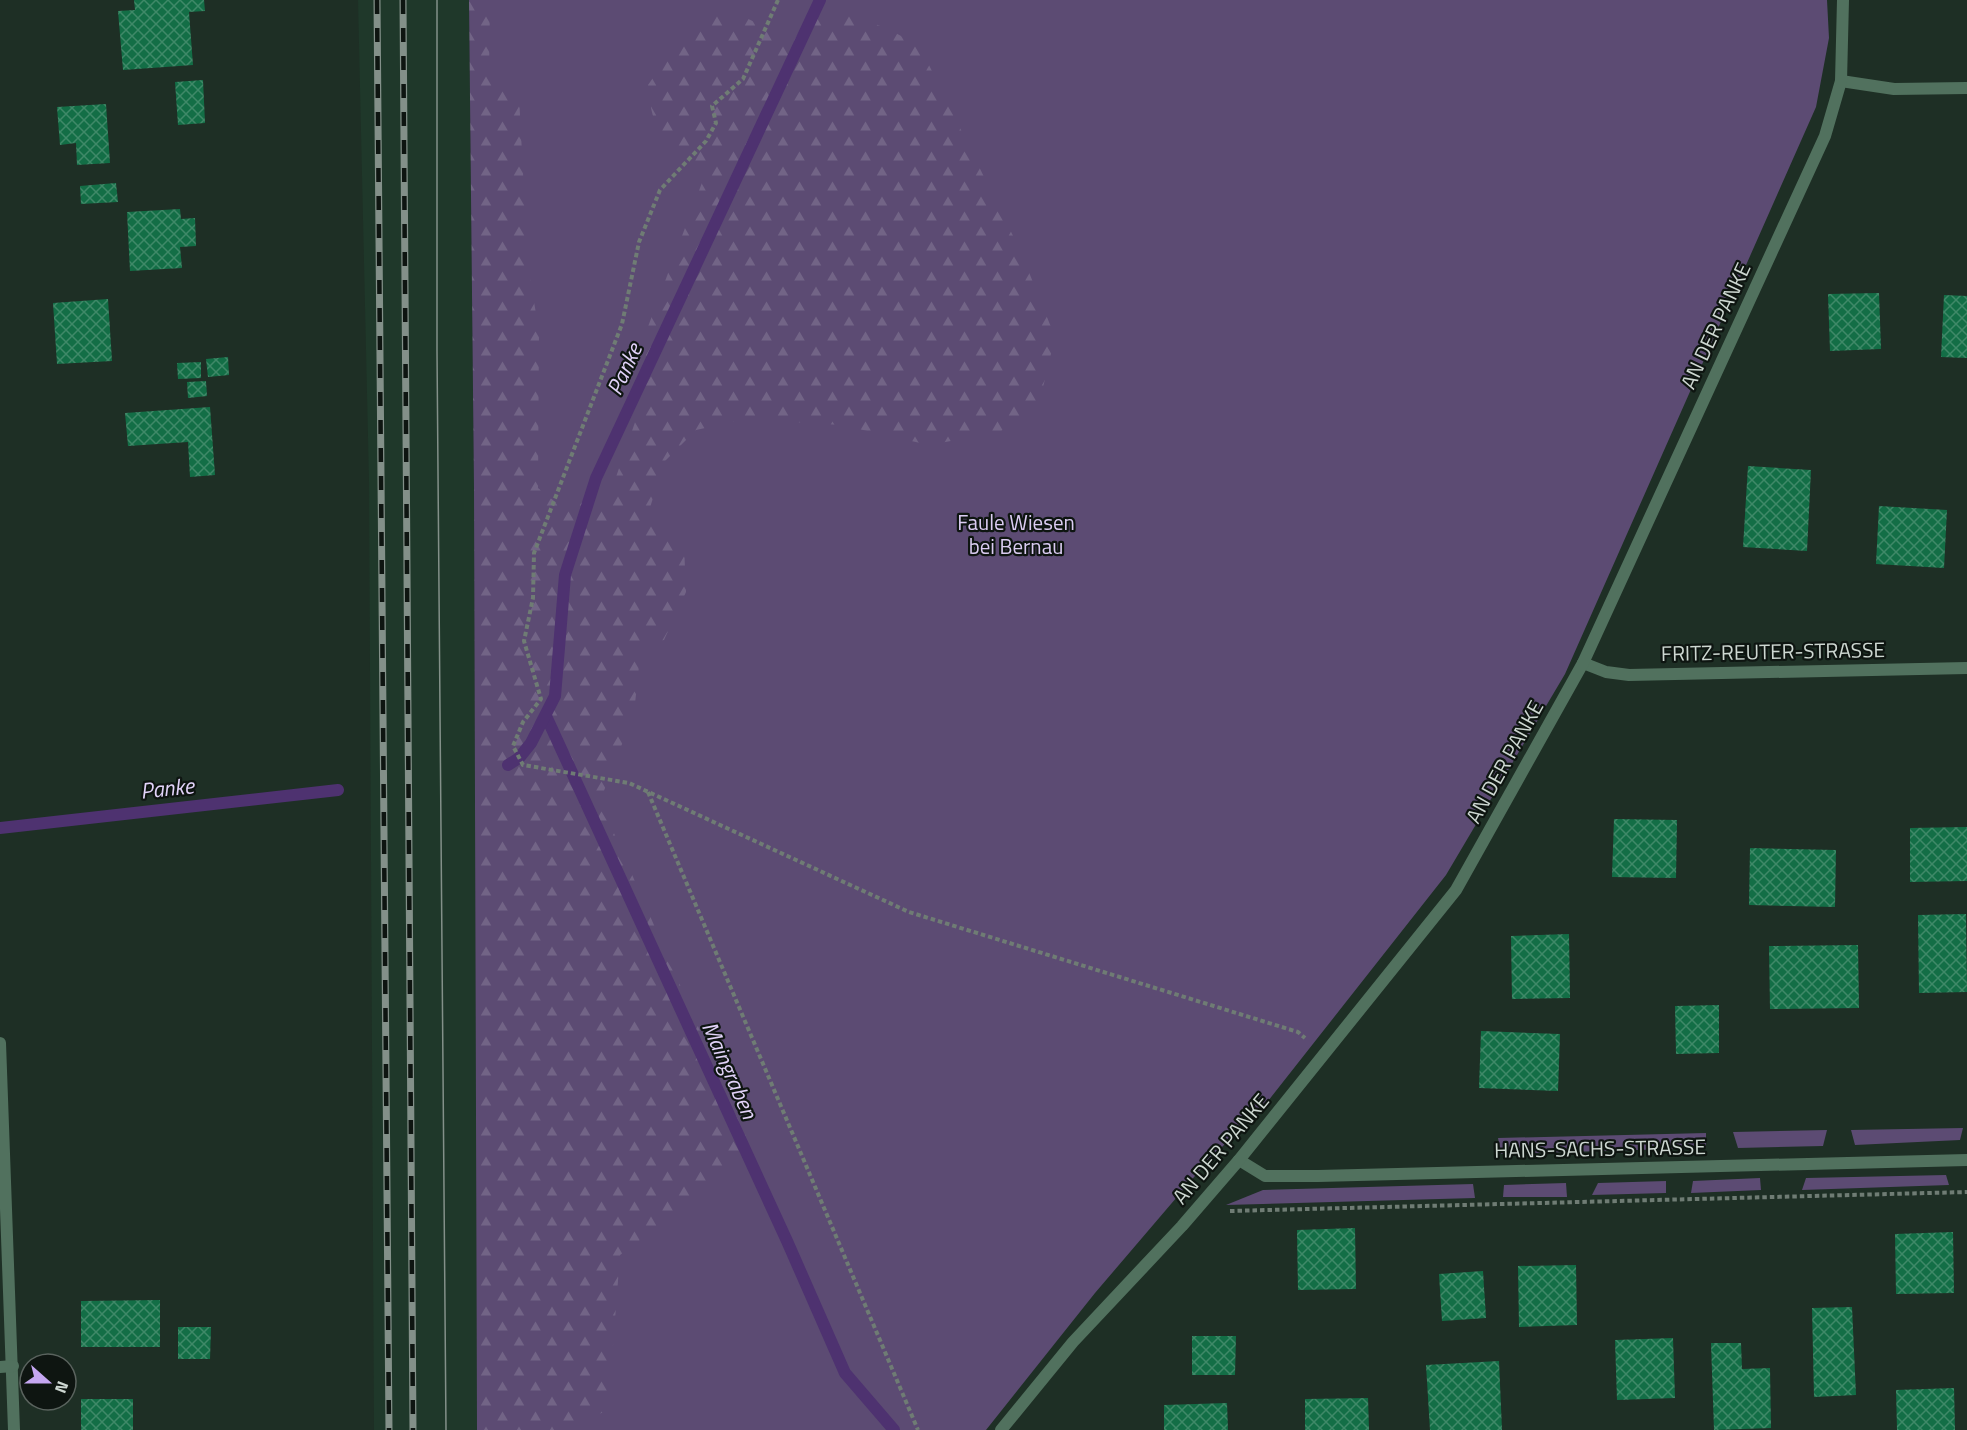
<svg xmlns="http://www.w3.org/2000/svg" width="1967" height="1430" viewBox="0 0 1967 1430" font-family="'Titillium Web',sans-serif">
  <defs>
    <pattern id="forest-firs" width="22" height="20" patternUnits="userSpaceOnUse" patternTransform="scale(1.5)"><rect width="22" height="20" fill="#5c4b73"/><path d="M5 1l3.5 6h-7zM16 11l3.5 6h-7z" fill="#726486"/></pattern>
    <pattern id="building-cross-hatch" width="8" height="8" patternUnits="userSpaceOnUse" patternTransform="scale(1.5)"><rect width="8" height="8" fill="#136e46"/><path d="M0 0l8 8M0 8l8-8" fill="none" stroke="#3f8968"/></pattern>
  </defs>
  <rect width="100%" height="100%" fill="#1e2f25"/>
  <path fill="#1f382a" d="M 358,0 L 469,0 L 474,489 L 477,1430 L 374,1430 L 369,481 Z"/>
  <g fill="#5c4b73">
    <path d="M 479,0 L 1827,0 L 1829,38 L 1816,107 L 1565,674 L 1446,875 L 1257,1115 L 1212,1156 L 1095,1293 L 986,1430 L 482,1430 Z"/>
    <path d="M 1963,1128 L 1960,1140 L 1855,1145 L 1851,1130 Z"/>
    <path d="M 1827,1130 L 1823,1146 L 1738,1148 L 1733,1132 Z"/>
    <path d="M 1706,1133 L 1706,1148 L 1501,1154 L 1498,1138 Z"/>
    <path d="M 1946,1175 L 1949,1185 L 1802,1190 L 1806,1178 Z"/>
    <path d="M 1760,1178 L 1761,1190 L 1691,1193 L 1693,1181 Z"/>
    <path d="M 1666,1181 L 1666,1193 L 1592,1195 L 1598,1183 Z"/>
    <path d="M 1566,1183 L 1567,1197 L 1503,1197 L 1504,1185 Z"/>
    <path d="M 1473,1184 L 1475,1198 L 1226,1205 L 1263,1190 Z"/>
  </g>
  <path fill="url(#forest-firs)" d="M 469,0 L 490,0 L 489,74 L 519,96 L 528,267 L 539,331 L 538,488 L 559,505 L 608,500 L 641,405 L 646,332 L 703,180 C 667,147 652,136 648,85 L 695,18 C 738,10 742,14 778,36 L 798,28 L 806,9 C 838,10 879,22 906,39 C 914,43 920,52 926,59 L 1020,250 L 1055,337 L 1040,400 L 1000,432 L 929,445 L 841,425 L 746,419 L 696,430 L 664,462 L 649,511 L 684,545 L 686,592 L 664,640 L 645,647 L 639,666 L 634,713 L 600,801 L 754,1155 L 620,1255 L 608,1410 L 564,1430 L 477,1430 L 474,489 Z"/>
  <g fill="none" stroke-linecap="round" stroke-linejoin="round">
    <g stroke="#4e3270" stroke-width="12">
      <path d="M 546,716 L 787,1241 L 845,1373 L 894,1430"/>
      <path d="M 508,765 L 519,758 L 531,743 L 555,696 L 565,575 L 596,478 L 820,0"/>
      <path d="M 0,828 L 338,790"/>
    </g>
  </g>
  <g fill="url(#building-cross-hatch)">
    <path d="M 134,0 L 204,0 L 205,11 L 189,12 L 193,65 L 123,70 L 118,11 L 135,10 Z"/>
    <path d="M 203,80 L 205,123 L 178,125 L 175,82 Z"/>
    <path d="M 106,104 L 110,163 L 77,165 L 76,143 L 60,145 L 57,107 Z"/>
    <path d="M 116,183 L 118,202 L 81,204 L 80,186 Z"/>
    <path d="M 180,209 L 181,219 L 195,218 L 196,246 L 180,247 L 182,268 L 130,271 L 127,212 Z"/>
    <path d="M 1879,293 L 1881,349 L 1830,351 L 1828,294 Z"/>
    <path d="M 1944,295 L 1967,296 L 1967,358 L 1941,357 Z"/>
    <path d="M 108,299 L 112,361 L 57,364 L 53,303 Z"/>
    <path d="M 228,357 L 229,375 L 208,377 L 206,359 Z"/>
    <path d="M 201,362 L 201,378 L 178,379 L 177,363 Z"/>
    <path d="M 206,381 L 207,396 L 188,398 L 187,382 Z"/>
    <path d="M 210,407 L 215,475 L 190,477 L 188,442 L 128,446 L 125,413 Z"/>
    <path d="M 1748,466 L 1811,470 L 1807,551 L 1743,547 Z"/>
    <path d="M 1879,506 L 1947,510 L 1944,568 L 1876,564 Z"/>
    <path d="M 1614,819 L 1677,820 L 1676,878 L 1612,877 Z"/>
    <path d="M 1967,827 L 1967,881 L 1910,882 L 1910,828 Z"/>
    <path d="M 1750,848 L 1836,850 L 1835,907 L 1749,905 Z"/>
    <path d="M 1966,914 L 1967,992 L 1919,993 L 1918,915 Z"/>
    <path d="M 1569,934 L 1570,998 L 1512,999 L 1511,936 Z"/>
    <path d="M 1858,945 L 1859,1008 L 1770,1009 L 1769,946 Z"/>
    <path d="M 1719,1005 L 1719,1053 L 1676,1054 L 1675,1006 Z"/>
    <path d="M 1481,1031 L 1560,1034 L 1558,1091 L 1479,1088 Z"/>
    <path d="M 1355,1228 L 1356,1289 L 1298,1290 L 1297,1230 Z"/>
    <path d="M 1953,1232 L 1954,1293 L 1896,1294 L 1895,1234 Z"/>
    <path d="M 1576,1265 L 1577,1325 L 1519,1327 L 1518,1266 Z"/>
    <path d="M 1483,1271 L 1486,1318 L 1442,1321 L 1439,1274 Z"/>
    <path d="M 160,1300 L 160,1347 L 81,1347 L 81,1301 Z"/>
    <path d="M 1852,1307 L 1856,1395 L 1814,1397 L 1812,1308 Z"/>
    <path d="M 178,1327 L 211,1327 L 210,1359 L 178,1359 Z"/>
    <path d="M 1192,1336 L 1236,1336 L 1235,1375 L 1192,1375 Z"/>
    <path d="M 1673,1338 L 1675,1398 L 1617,1400 L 1615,1340 Z"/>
    <path d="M 1711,1343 L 1741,1343 L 1742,1369 L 1770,1368 L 1771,1428 L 1714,1430 Z"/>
    <path d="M 1499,1361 L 1502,1430 L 1430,1430 L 1426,1365 Z"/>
    <path d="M 1954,1388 L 1955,1430 L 1897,1430 L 1896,1390 Z"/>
    <path d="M 1368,1398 L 1369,1430 L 1305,1430 L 1305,1399 Z"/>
    <rect x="81" y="1399" width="52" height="31"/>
    <path d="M 1227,1403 L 1228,1430 L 1164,1430 L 1164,1405 Z"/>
  </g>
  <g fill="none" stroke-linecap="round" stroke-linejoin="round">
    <g stroke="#6f7c74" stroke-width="4" stroke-dasharray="4.5 3" stroke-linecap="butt">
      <path d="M 778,0 L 743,79 L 712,106 L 716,123 L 706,141 L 660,190 L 639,242 L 622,324 L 534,553 L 533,598 L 524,641 L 541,699 L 523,722 L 513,746 L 523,765 L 629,783 L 909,912 L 1298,1032 L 1305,1038"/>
      <path d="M 648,792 L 918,1430"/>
      <path d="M 1230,1211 L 1967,1192"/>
    </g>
    <g stroke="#51715e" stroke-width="12">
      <path d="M 1841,81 L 1894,89 L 1967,88"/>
      <path d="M 1583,663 L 1606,672 L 1629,675 L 1967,668"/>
      <path d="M 0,1043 L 14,1430"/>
      <path d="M 1239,1160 L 1265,1176 L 1318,1176 L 1967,1160"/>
      <path d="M 0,1367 L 13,1366"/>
      <path d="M 1001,1430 L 1073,1342 L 1182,1226 L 1239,1160 L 1456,890 L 1583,663 L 1825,136 L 1841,81 L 1843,0"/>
    </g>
    <path stroke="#839089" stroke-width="1.5" d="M 437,0 L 437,351 L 446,1430"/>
    <defs>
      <g id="rail">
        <path d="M 377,0 L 389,1430"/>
        <path d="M 403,0 L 413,1430"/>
      </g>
    </defs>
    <use href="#rail" stroke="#839089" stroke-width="7"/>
    <use href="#rail" stroke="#0e1511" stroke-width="4.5" stroke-dasharray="14" stroke-linecap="butt"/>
  </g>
  <g text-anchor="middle" stroke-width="4.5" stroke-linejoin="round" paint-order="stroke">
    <g font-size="21" fill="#cdd7d1" stroke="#0e1511">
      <text transform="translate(1716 326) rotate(-65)" y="7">AN DER PANKE</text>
      <text transform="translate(1773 652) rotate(-1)" y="7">FRITZ-REUTER-STRASSE</text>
      <text transform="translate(1505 762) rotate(-61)" y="7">AN DER PANKE</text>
      <text transform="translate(1221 1149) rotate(-50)" y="7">AN DER PANKE</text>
      <text transform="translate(1600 1149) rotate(-1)" y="7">HANS-SACHS-STRASSE</text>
    </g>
    <g font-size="21" fill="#dbccf2" stroke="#0e1511">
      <text x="1016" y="530">Faule Wiesen<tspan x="1016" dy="24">bei Bernau</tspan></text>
    </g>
    <g font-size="22" font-style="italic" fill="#e2d3f9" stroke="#0e1511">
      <text transform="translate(624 369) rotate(-65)" y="8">Panke</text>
      <text transform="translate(167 788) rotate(-6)" y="8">Panke</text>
      <text transform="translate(730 1070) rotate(66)" y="8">Maingraben</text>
    </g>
  </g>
  <g transform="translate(48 1382) rotate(111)"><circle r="28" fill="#0e1511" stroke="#5a635e" stroke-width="1.5"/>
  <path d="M0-4.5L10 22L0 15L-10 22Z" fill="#c5a7f1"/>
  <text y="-9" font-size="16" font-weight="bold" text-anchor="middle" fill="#cdd7d1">N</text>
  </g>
</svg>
